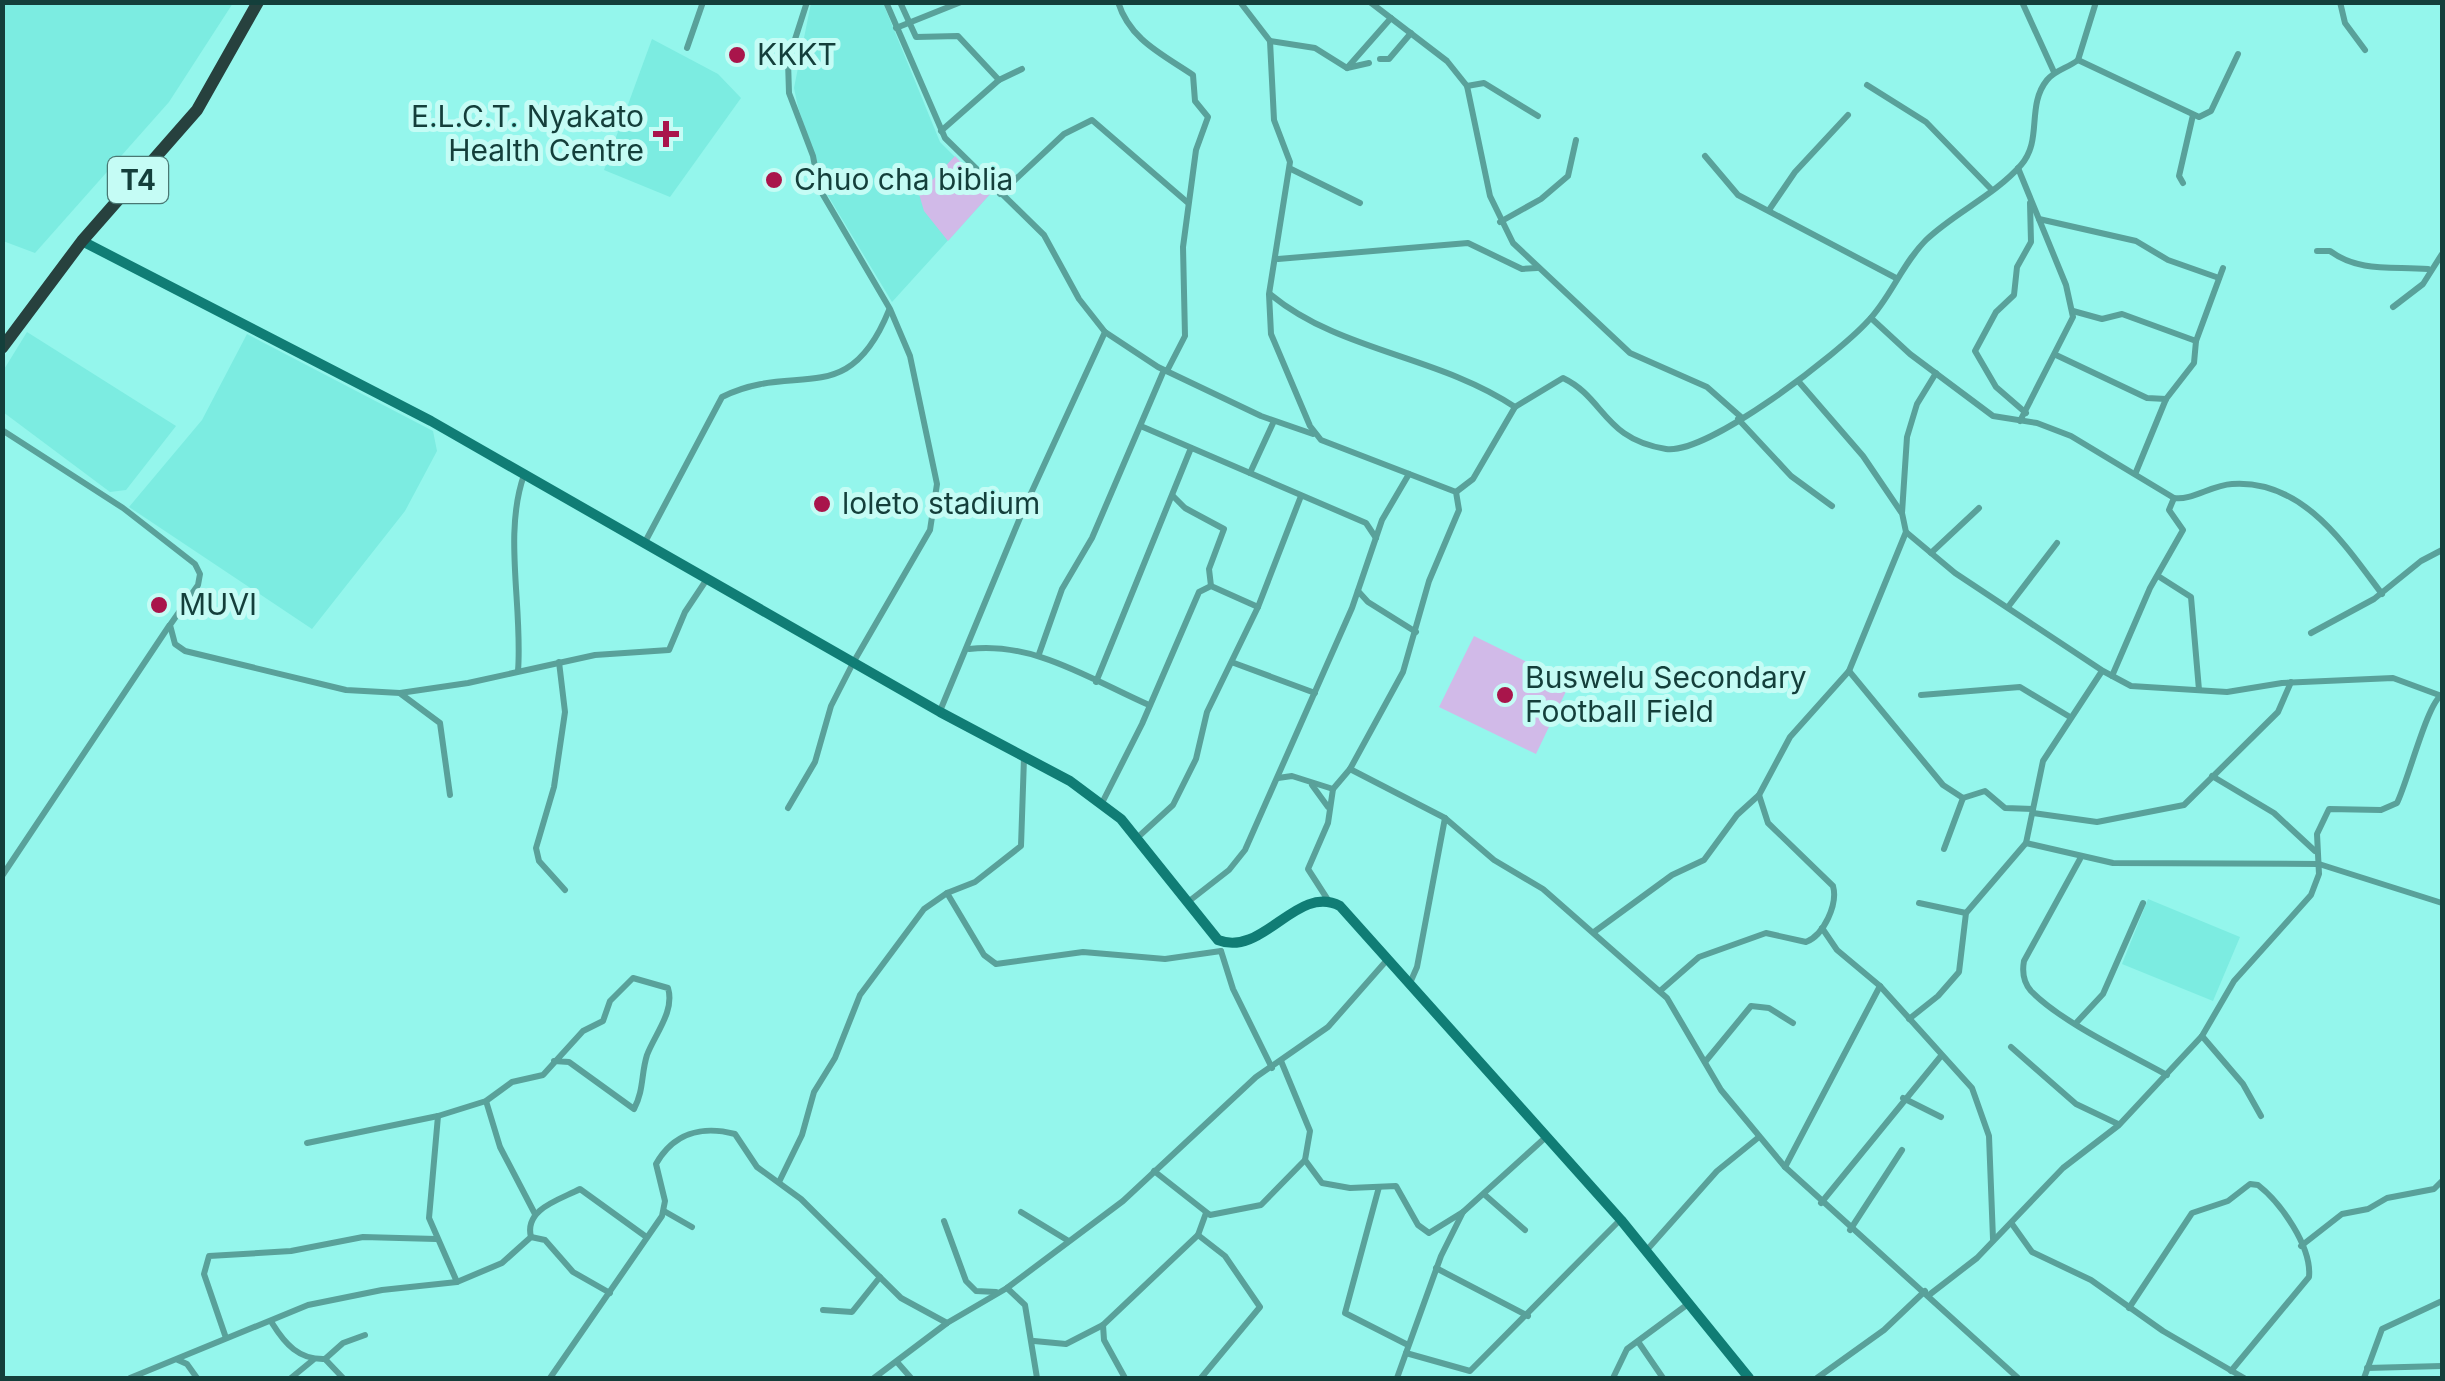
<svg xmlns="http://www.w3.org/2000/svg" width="2445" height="1381" viewBox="0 0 2445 1381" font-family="Inter,sans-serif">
  <rect width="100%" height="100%" fill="#94f6ec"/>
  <g fill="#7cece1">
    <path d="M 2,3 L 233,3 L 169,102 L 35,253 L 3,241 Z"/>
    <path d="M 811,3 L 883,3 L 940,142 L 991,193 L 892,302 L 827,194 L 798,107 L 794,88 Z"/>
    <path d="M 652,39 L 718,74 L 741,98 L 670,197 L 604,170 Z"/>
    <path d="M 27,332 L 176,426 L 126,490 L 110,492 L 3,412 L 3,371 Z"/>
    <path d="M 247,334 L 433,431 L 437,451 L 405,511 L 312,629 L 129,507 L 202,420 Z"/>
    <path d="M 2148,899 L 2240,937 L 2213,1001 L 2122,964 Z"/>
  </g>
  <g fill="#d1bae8">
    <path d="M 955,156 L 991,193 L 948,241 L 924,211 L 919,194 Z"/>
    <path d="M 1474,636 L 1570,683 L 1536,754 L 1439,707 Z"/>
  </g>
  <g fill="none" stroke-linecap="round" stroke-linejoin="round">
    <g stroke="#59a19a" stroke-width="6">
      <path d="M 886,2 L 945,138 L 1044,235 L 1079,299 L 1105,332 L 1158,367 L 1261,416 L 1313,434"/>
      <path d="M 900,2 L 916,37 L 958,36 L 999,80"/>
      <path d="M 1118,2 C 1130,40 1162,54 1193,75 L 1195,101 L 1208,117 L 1196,150 L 1183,247 L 1185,336 L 1167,371"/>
      <path d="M 1240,2 L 1270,41 L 1274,120 L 1290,162 L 1269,294 L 1271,334 L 1310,426 L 1321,440 L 1456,492 L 1459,510 L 1429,581 L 1403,672 L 1350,769 L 1445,818 L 1494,860 L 1543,889 L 1667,998 L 1721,1090 L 1785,1167 L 2018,1378"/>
      <path d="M 1370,2 L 1447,61 L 1467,86 L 1490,196 L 1513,243 L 1630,353 L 1707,387 L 1741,417"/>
      <path d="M 2022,2 L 2054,72"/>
      <path d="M 2340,2 L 2345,23 L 2365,50"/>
      <path d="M 896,28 L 961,2"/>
      <path d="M 1270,41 L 1315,48 L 1347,68 L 1369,63"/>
      <path d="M 687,48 L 703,2"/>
      <path d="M 1380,59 L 1389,59 L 1411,33"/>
      <path d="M 2078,60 L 2199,117 L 2211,111 L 2238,54"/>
      <path d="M 1347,68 L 1391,18"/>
      <path d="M 1867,85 L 1926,122 L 1991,189"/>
      <path d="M 1467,86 L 1484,83 L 1538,116"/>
      <path d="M 941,131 L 999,80 L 1022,69"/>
      <path d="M 1705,156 L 1738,195 L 1896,278"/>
      <path d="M 2018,168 L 2066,285 L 2073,317 L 2020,421"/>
      <path d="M 1291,169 L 1360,203"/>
      <path d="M 2183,183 L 2179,176 L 2193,115"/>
      <path d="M 1000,194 L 1064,134 L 1092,120 L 1187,202"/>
      <path d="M 1769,210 L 1795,172 L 1848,115"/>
      <path d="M 2039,219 L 2136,241 L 2168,260 L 2219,278"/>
      <path d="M 1500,222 L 1541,199 L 1568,176 L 1576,140"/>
      <path d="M 2317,251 L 2330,251 C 2360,273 2393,266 2428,269"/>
      <path d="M 1278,259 L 1468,243 L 1522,269 L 1537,268"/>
      <path d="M 1270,294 C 1340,352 1437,355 1515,407 L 1473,479 L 1456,492"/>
      <path d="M 2393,307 L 2423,284 L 2442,254"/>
      <path d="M 2073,311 L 2102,319 L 2122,314 L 2196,341"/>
      <path d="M 1871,318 L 1910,354 L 1993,416 L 2037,423 L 2071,436 L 2174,498 C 2191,501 2212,485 2232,484 C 2303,479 2345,545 2382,594"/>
      <path d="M 2056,355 L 2147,398 L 2166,399"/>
      <path d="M 1936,373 L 1917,404 L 1907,437 L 1902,513 L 1906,532 L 1955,573 L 2103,671 L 2131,686 L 2227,692 L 2282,683 L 2393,678 L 2439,695"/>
      <path d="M 1799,382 L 1863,456 L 1901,512"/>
      <path d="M 1515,407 L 1563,378 C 1605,398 1603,439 1666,449 C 1708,455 1839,353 1868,321 C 1891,297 1902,264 1926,240 C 1954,213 1995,195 2021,165 C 2043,140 2026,106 2047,80 C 2055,70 2068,68 2078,60 L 2096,2"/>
      <path d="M 2026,413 L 1996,387 L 1975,351 L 1996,312 L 2014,295 L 2017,267 L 2031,242 L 2030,203"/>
      <path d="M 1738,419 L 1791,476 L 1832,506"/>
      <path d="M 1143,427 L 1366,523 L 1376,538"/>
      <path d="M 2,430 L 123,508 L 195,564 L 200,574 L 198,585 L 170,625 L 175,644 L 185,651 L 346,690 L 400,693 L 468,683 L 595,655 L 669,650 L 685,612 L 707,579"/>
      <path d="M 2136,472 L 2166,399 L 2194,363 L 2196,341 L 2223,268"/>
      <path d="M 1250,473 L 1274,421"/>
      <path d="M 1173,496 L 1185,508 L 1224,529 L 1209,569 L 1211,586"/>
      <path d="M 644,544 L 722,397 C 796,360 848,412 889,310"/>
      <path d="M 1931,553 L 1979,508"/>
      <path d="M 2158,576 L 2191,597 L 2199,690"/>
      <path d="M 1358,591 L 1368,602 L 1416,632"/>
      <path d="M 2008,607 L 2057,543"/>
      <path d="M 2311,633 L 2374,599 L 2421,561 L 2442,550"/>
      <path d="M 969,649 C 1033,641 1090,679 1149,705"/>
      <path d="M 1039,654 L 1062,589 L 1092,538 L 1164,370"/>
      <path d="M 559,662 L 565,712 L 554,787 L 536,848 L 539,861 L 565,890"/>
      <path d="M 1234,663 L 1315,693"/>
      <path d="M 518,671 C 523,608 503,534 524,475"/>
      <path d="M 1849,671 L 1943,785 L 1963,798 L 1985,791 L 2005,808 L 2033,809"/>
      <path d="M 2112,676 L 2150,588 L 2183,530 L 2169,510 L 2174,498"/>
      <path d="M 1096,682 L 1191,448"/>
      <path d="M 401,694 L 440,723 L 450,795"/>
      <path d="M 1921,695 L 2020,687 L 2070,717"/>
      <path d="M 940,711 L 1022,513 L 1105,332"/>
      <path d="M 2212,776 L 2274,813 L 2315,851"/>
      <path d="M 1278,778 L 1292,776 L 1333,789 L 1350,769"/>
      <path d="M 1312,785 L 1328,807"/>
      <path d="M 1102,803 L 1142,724 L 1199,592 L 1211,586 L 1258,607"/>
      <path d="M 788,808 L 815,762 L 831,706 L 853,663 L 930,530 L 937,484 L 910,356 L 890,309 L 819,188 L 813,156 L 789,93 L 788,61 L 807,2"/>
      <path d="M 2033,813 L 2097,822 L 2184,805 L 2278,712 L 2291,682"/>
      <path d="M 1137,838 L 1173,805 L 1196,759 L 1207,712 L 1258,607 L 1301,496"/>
      <path d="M 2026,843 L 2113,863 L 2319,864 L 2442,903"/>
      <path d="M 1944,849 L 1963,798"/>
      <path d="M 2080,859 L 2024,961 C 2022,972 2023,982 2031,991 C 2064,1024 2126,1052 2167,1075"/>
      <path d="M 2,876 L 169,626"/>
      <path d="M 947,893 L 984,955 L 996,964 L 1083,952 L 1165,959 L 1221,951"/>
      <path d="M 1328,900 L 1308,869 L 1328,823 L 1333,789"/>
      <path d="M 1188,902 L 1229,870 L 1245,850 L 1352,608 L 1382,520 L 1409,474"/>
      <path d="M 1919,903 L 1966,913"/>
      <path d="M 1822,928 L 1837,950 L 1880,986 L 1972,1088 L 1989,1136 L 1993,1239"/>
      <path d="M 1594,932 L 1672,875 L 1704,860 L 1737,815 L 1759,795 L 1790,737 L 1849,671 L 1906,532"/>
      <path d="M 1221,951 L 1233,989 L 1272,1068"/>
      <path d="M 1410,983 L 1417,967 L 1445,818"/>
      <path d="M 1660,991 L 1699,957 L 1766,933 L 1806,942 C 1824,935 1838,904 1833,886 L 1768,823 L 1759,795"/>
      <path d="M 1909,1019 L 1938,996 L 1959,972 L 1966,913 L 2026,843 L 2043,761 L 2102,671"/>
      <path d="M 2077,1022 L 2103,994 L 2143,903"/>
      <path d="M 2202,1036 L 2243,1084 L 2261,1116"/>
      <path d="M 2011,1047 L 2076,1104 L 2118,1124"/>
      <path d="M 1281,1061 L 1310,1131 L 1305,1160 L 1322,1183 L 1350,1188 L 1396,1186 L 1418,1225 L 1429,1233 L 1463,1212"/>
      <path d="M 1705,1062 L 1751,1006 L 1769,1008 L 1793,1023"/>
      <path d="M 1903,1098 L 1941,1117"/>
      <path d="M 486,1101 L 500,1147 L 535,1214"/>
      <path d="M 438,1116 L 429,1218 L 457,1282"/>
      <path d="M 307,1143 L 438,1116 L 486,1101 L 512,1082 L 543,1075 L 583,1031 L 603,1021 L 610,1001 L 633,978 L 668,988 C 675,1011 655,1034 647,1055 C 641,1074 644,1090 634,1109 L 569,1062 L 554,1061"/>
      <path d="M 1785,1167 L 1880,986"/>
      <path d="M 1154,1171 L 1210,1215 L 1261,1205 L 1305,1160"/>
      <path d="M 779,1182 L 802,1135 L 814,1092 L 835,1058 L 860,995 L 924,909 L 947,893 L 975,882 L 1021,846 L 1024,758"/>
      <path d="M 1379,1187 L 1345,1313 L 1408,1345"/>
      <path d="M 1485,1195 L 1525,1230"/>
      <path d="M 1821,1203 L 1941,1056"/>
      <path d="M 664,1211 L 692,1227"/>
      <path d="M 1021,1212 L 1067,1240"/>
      <path d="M 944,1221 L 966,1281 L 976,1291 L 996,1292"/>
      <path d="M 2012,1224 L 2032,1252 L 2091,1280 L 2163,1331 L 2244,1378"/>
      <path d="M 1850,1230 L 1902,1150"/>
      <path d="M 1198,1235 L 1206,1213"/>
      <path d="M 531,1237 C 524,1209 559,1200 580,1189 L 645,1236"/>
      <path d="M 2301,1246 L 2342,1214 L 2368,1209 L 2387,1198 L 2434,1189 L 2442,1181"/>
      <path d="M 1646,1251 L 1717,1171 L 1759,1137"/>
      <path d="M 1436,1268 L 1528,1316"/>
      <path d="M 1007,1288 L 1025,1305 L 1037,1378"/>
      <path d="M 1929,1295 L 1977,1258 L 2063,1168 L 2119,1125 L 2202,1036 L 2234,981 L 2311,895 L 2319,874 L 2317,834 L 2329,809 L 2381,810 L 2397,803 C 2408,781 2428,701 2442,695"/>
      <path d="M 2129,1308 L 2192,1213 L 2228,1201 L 2250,1184 L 2258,1185 C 2281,1203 2312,1247 2309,1277 L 2231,1371"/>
      <path d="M 823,1310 L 852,1312 L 880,1277"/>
      <path d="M 272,1323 C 285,1344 299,1360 325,1359 L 343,1378"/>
      <path d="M 1103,1325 L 1104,1340 L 1125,1378"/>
      <path d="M 226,1338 L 204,1274 L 209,1256 L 291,1251 L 363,1237 L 436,1239"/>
      <path d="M 1034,1341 L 1066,1344 L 1103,1325 L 1198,1235 L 1225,1256 L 1260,1307 L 1201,1378"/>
      <path d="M 1639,1343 L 1663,1378"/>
      <path d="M 1406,1353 L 1470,1371 L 1620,1220"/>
      <path d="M 325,1359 L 343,1343 L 365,1335"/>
      <path d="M 178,1360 L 187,1364 L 197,1378"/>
      <path d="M 897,1362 L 911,1378"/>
      <path d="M 2367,1368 L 2442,1366"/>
      <path d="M 130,1378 L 308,1305 L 382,1290 L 457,1282 L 502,1263 L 531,1237 L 545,1240 L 573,1272 L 610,1293"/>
      <path d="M 291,1378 L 313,1360"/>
      <path d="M 550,1378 L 662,1216 L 665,1201 L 656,1164 C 673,1134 701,1125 735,1134 L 757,1167 L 801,1199 L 901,1298 L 947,1323"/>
      <path d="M 874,1378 L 947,1323 L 1007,1288 L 1123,1201 L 1256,1077 L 1328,1027 L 1387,960"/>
      <path d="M 1397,1378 L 1441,1256 L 1463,1212 L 1546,1137"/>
      <path d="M 1613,1378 L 1627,1349 L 1688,1304"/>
      <path d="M 1817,1378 L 1884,1330 L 1925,1291"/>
      <path d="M 2364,1378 L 2382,1329 L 2442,1301"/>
    </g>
    <path stroke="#107d75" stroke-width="10" d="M 82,241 L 431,421 L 940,712 L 1070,781 L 1121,819 L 1218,940 C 1263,958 1297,883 1340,906 L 1621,1220 L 1749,1378"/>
    <path stroke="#27413e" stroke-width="12" d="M 2,348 L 82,241 L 197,110 L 258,2"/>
  </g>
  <g fill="#a9154b" stroke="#c5fcf5" stroke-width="4">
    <circle cx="737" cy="55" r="10"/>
    <path d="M661 119h10v10h10v10h-10v10h-10v-10h-10v-10h10z"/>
    <circle cx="774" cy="180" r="10"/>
    <circle cx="822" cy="504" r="10"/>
    <circle cx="159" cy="605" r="10"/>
    <circle cx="1505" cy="695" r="10"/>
  </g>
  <g text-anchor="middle" stroke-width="10" stroke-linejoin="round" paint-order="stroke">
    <rect fill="#c5fcf5" stroke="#497873" stroke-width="2.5" x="108" y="157" width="60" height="46" rx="8"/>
    <g font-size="28" font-weight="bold" fill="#143f3b">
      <text x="138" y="190">T4</text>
    </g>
    <g font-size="30" fill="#143f3b" stroke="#c5fcf5" text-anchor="start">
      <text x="757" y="65">KKKT</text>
      <text x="644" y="127" text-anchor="end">E.L.C.T. Nyakato<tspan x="644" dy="34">Health Centre</tspan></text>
      <text x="794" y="190">Chuo cha biblia</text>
      <text x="842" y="514">loleto stadium</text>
      <text x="179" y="615">MUVI</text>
      <text x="1525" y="688">Buswelu Secondary<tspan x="1525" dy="34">Football Field</tspan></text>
    </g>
  </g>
  <rect width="2445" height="1381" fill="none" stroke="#143f3b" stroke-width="10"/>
</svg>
